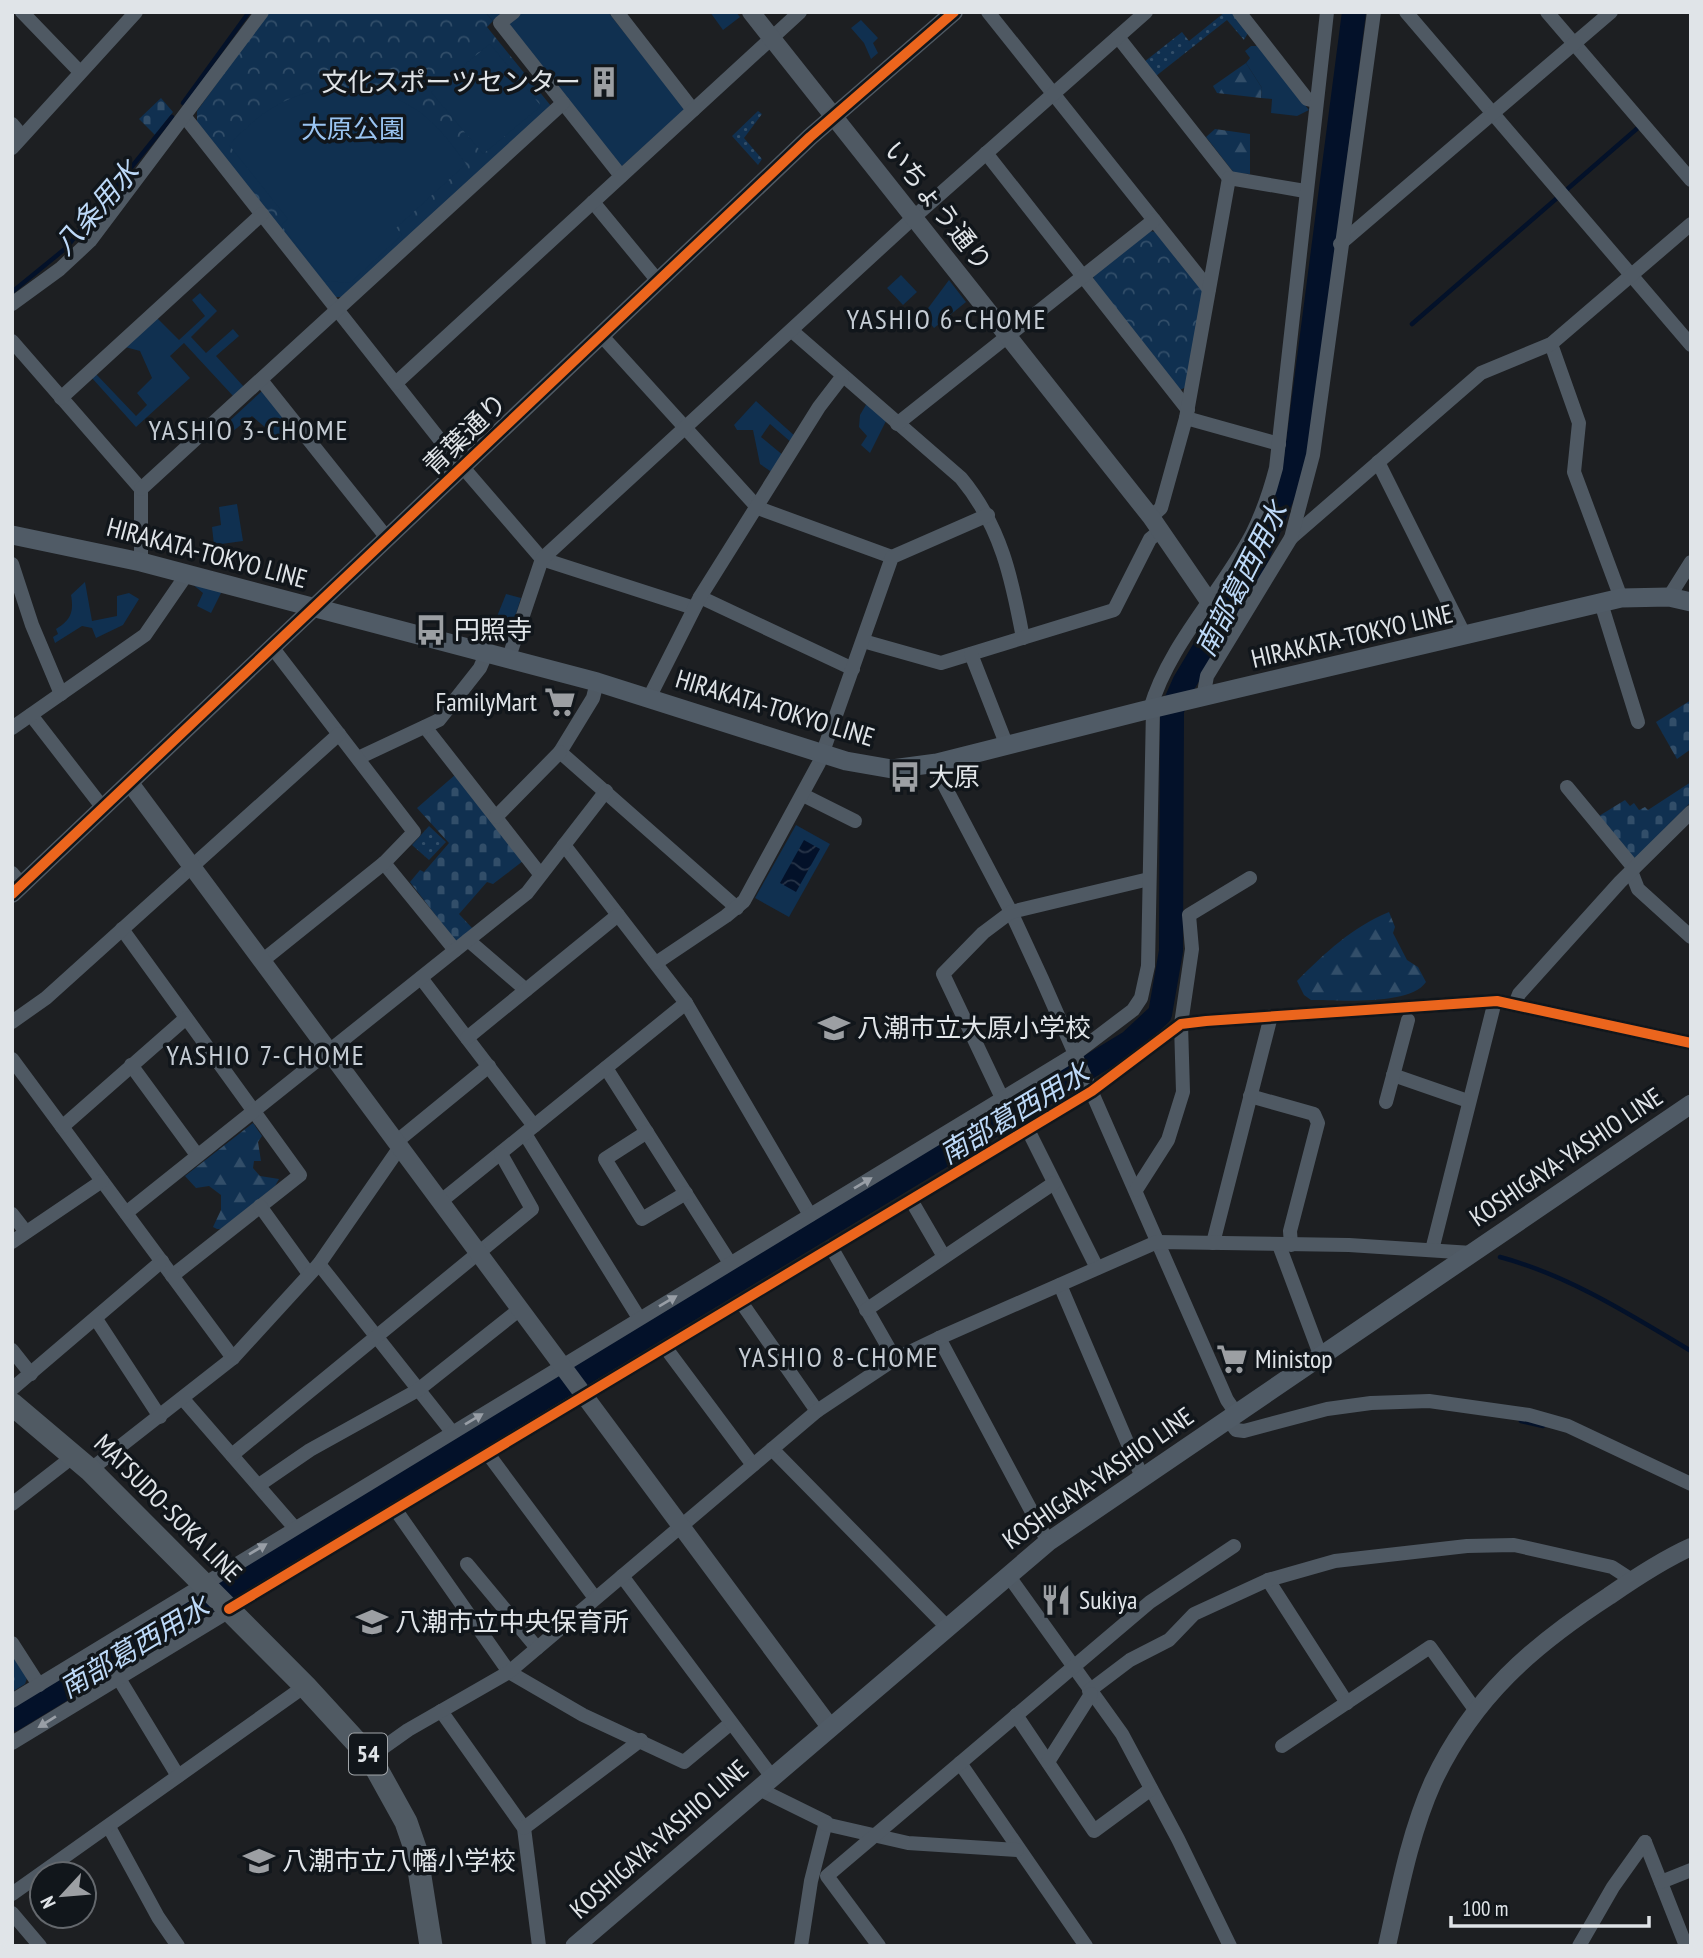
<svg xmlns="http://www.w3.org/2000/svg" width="1703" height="1958" viewBox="0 0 1703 1958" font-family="'PT Sans Narrow','Noto Sans JP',sans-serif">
  <defs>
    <pattern id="grass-dots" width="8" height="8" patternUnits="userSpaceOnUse" patternTransform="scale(1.75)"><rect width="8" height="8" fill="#103050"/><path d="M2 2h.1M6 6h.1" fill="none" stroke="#324e69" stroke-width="1.8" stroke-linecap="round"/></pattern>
    <pattern id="forest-firs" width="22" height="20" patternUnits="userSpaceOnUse" patternTransform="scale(1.75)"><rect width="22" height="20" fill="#103050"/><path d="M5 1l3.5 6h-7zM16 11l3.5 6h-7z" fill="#324e69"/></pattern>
    <pattern id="cemetery-stones" width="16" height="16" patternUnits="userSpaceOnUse" patternTransform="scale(1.75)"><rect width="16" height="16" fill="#103050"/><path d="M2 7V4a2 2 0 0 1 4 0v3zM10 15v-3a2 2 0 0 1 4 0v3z" fill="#324e69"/></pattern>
    <pattern id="park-crowns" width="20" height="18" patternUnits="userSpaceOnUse" patternTransform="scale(1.75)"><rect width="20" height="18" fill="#103050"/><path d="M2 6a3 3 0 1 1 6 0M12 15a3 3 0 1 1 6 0" fill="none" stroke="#324e69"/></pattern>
    <pattern id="water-waves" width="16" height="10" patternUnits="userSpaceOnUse" patternTransform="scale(1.75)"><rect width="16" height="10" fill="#031129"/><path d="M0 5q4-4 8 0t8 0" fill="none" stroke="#273448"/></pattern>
  </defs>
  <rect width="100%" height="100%" fill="#1d1f22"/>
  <g fill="url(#grass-dots)">
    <path d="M 1225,12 L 1232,12 L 1248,33 L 1244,40 L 1227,20 L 1156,76 L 1144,62 L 1182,32 L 1189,41 Z"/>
    <path d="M 758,111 L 762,114 L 744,138 L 762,159 L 758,165 L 732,136 Z"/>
    <path d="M 429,826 L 446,842 L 429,860 L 412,845 Z"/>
  </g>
  <g fill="url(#forest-firs)">
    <path d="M 1246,63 L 1262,88 L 1261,98 L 1217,93 L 1213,86 Z"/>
    <path d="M 1215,129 L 1250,134 L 1250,174 L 1234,173 L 1206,137 Z"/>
    <path d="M 1389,912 L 1395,927 L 1393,933 L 1407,960 L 1418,967 L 1426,982 C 1410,1006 1338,1000 1311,1000 L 1304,995 L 1297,981 C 1326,952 1351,928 1389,912 Z"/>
    <path d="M 253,1123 L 262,1136 L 258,1142 L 261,1161 L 254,1161 L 253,1168 L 260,1176 L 279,1179 L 275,1186 L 223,1229 L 217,1229 L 213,1227 L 221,1210 L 221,1195 L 209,1186 L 196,1188 L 185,1176 Z"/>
  </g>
  <g fill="url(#cemetery-stones)">
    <path d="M 161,98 L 173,112 L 155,135 L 139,119 Z"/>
    <path d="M 1691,700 L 1691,749 L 1677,759 L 1656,722 Z"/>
    <path d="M 455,775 L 523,861 L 493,884 L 487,882 L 459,914 L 473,929 L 456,942 L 410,882 L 420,870 L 424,872 L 449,843 L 417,808 Z"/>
    <path d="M 1691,782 L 1691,802 L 1637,857 L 1633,859 L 1599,816 L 1625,800 L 1630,806 L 1634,803 L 1639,810 L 1645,807 L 1648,810 Z"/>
  </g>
  <g fill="url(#park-crowns)">
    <path d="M 268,12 L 485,12 L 493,21 L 487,27 L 551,106 L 342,297 L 334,297 L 197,123 L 197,111 Z"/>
    <path d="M 1149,231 L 1156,232 L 1204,292 L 1186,387 L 1180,390 L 1093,281 L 1094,274 Z"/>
    <path d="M 12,1654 L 27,1678 L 25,1684 L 12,1692 Z"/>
  </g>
  <g fill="#103050">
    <path d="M 485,12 L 608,12 L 685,109 L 621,167 L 500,15 L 493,21 Z"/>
    <path d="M 710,12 L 736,12 L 740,17 L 723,30 Z"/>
    <path d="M 861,20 L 878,38 L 873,43 L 878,53 L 871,59 L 864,43 L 851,28 Z"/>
    <path d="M 490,44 L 541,106 L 483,154 L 431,92 Z"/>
    <path d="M 1251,46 L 1258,46 L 1309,110 L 1297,116 L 1271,113 L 1272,99 L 1261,98 L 1262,88 L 1246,63 L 1250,58 L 1245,51 Z"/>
    <path d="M 332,86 C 401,92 427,107 466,164 L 396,228 L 402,235 L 350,283 L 325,281 L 281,225 L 288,219 L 229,145 C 263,109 284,97 332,86 Z"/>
    <path d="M 901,275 L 917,292 L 903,305 L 887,288 Z"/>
    <path d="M 949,280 L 966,302 L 934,328 L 923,315 Z"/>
    <path d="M 200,293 L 217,311 L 191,337 L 206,353 L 233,329 L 239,336 L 216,356 L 244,387 L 234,397 L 184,343 L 170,356 L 190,378 L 136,427 L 92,378 L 96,374 L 136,416 L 147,405 L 137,393 L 152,378 L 140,351 L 125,347 L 157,318 L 179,340 L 205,316 L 192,300 Z"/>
    <path d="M 262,391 L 296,434 L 283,443 L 252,416 L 232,432 L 224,426 Z"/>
    <path d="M 756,401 L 796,437 L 792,443 L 770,424 L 761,437 L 784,456 L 773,473 L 760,464 L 753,430 L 737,430 L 734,425 Z"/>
    <path d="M 867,403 L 886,421 L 870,453 L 861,445 L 867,436 L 859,427 L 860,415 Z"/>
    <path d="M 237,504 L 243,541 L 214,545 L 212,527 L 221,525 L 219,507 Z"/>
    <path d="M 85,582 L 92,621 L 117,616 L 117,596 L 129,593 L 139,599 L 123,625 L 96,638 L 92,628 L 82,626 L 55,643 L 53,637 L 58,634 L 56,629 C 71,620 74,612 71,595 Z"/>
    <path d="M 191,583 L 222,591 L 211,613 L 197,606 L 203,593 Z"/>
    <path d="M 506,594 L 521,598 L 513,624 L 496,619 Z"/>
    <path d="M 796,825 L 830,844 L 789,917 L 755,898 Z"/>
  </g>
  <path fill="url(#water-waves)" d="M 804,840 L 820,849 L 796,892 L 780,883 Z"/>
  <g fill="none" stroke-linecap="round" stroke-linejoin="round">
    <g stroke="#031129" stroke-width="4.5">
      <path d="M 183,103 L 249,12"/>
      <path d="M 12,292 L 66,248 L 172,117"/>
      <path d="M 1412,324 L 1640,126"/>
      <path d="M 1500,1257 C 1568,1275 1631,1315 1691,1351"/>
      <path d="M 1521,1421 L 1543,1426"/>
    </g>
    <path stroke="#031129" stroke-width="24" d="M 12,1720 L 1130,1042 L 1160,1014 L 1171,951 L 1172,710 L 1184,683 L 1252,569 L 1295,466 L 1354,12"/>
    <g stroke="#4f5963" stroke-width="14">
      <path d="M 22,12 L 79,71"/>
      <path d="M 514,12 L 500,23 L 621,176"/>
      <path d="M 617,12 L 693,110"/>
      <path d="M 988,12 L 1209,289"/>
      <path d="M 1239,12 L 1307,99 L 1315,101"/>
      <path d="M 1406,12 L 1691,345"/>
      <path d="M 1547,12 L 1691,180"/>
      <path d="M 1118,37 L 1229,178"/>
      <path d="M 185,117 L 448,450 L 542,559 L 694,608"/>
      <path d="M 12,124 L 22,136"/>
      <path d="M 12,148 L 136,12"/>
      <path d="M 986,153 L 1188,410"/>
      <path d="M 593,202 L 658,281"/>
      <path d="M 1340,244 L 1611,12"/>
      <path d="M 12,304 L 60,269 L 90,241 L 262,12"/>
      <path d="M 792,331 L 961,478 C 1001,526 1012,579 1023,638"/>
      <path d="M 601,335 L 758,508 L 892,557"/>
      <path d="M 12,341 L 141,489 L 141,562"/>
      <path d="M 1551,344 L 1579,423 L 1574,472 L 1621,598"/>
      <path d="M 261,380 L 387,538"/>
      <path d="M 396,383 L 800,12"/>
      <path d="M 61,398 L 262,214"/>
      <path d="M 1186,418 L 1279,444"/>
      <path d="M 897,424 L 1154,220"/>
      <path d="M 1378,462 L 1465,636"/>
      <path d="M 141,489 L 563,103"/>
      <path d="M 1151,517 L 1161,508 L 1186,418 L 1229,178 L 1305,191"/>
      <path d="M 1291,538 L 1481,373 L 1551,344 L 1691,224"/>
      <path d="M 12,564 L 32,625 L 61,694"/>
      <path d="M 700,597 L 853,669"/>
      <path d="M 1669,597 L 1691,562"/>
      <path d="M 1601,603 L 1638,722"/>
      <path d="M 863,641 L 941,663 L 1114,610 L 1150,539 L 1161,530"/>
      <path d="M 971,654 L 1007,746"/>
      <path d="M 508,660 L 542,559 L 913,218 L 1146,12"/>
      <path d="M 597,682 L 593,698 L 560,752 L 737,908"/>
      <path d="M 650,696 L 700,597 L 819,407 L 842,377"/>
      <path d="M 1203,698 L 1207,676 L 1291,538 L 1313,455 L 1374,12"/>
      <path d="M 1150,709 C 1169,644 1221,593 1252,534 C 1263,512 1270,491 1276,468 L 1327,12"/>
      <path d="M 31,715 L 103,808"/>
      <path d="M 425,727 L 540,874"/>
      <path d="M 12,728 L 145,635 L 187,574"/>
      <path d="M 358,758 L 439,720 L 480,668 L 486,654"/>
      <path d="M 937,763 L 941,779 L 1011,912 L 1042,979 L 1227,1400 L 1236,1413"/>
      <path d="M 1567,787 L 1634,868"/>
      <path d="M 803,795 L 855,821"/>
      <path d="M 496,817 L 560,752"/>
      <path d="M 564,845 L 686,1003 L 810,1215"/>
      <path d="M 384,863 L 455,950"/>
      <path d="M 1631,871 L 1638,889 L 1691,937"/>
      <path d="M 12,873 L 22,885"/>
      <path d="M 122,929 L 300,1175 L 172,1276"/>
      <path d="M 468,940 L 526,990"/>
      <path d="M 262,961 L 384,863 L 414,832 L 272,647"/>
      <path d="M 656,963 L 726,916 L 744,901 L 819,763 L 892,557 L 988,515"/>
      <path d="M 421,978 L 534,1126"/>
      <path d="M 1515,1004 L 1519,994 L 1620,882 L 1691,812"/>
      <path d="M 12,1022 L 46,998 L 339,734"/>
      <path d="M 467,1038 L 618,915"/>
      <path d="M 12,1059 L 233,1358"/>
      <path d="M 131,1065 L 197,1155"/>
      <path d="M 606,1068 L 730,1263"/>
      <path d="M 1393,1075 L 1468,1101"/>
      <path d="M 1250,1096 L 1314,1114 L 1318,1123 L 1290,1231 L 1291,1245"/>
      <path d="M 1002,1098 L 943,974 L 983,933 L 1011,912 L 1149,879"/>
      <path d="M 1386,1102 L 1408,1020"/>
      <path d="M 62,1127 L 186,1018"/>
      <path d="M 1027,1128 L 1097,1268"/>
      <path d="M 647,1132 L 605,1159 L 642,1219 L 686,1193"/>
      <path d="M 525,1134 L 639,1318"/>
      <path d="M 396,1142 L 489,1066"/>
      <path d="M 1136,1190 L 1168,1140 L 1183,1092 L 1181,1024 L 1192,949 L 1189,915 L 1250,878"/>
      <path d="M 911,1200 L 943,1255"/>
      <path d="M 440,1202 L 686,1003"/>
      <path d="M 260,1206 L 309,1274"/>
      <path d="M 126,1213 L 527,893 L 606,791"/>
      <path d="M 12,1214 L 26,1232"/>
      <path d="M 12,1242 L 102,1181"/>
      <path d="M 1213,1243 L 1271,1016"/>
      <path d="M 1279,1245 L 1321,1357"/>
      <path d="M 831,1247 L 895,1359"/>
      <path d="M 1432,1250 L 1495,1001"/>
      <path d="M 319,1264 L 452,1432"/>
      <path d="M 1060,1285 L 1142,1477"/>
      <path d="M 741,1302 L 817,1411"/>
      <path d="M 866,1310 L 1054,1183"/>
      <path d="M 96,1319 L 160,1417"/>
      <path d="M 939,1338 L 1048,1542"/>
      <path d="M 665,1347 L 753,1465"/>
      <path d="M 12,1350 L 31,1374"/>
      <path d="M 12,1389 L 162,1261"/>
      <path d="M 183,1399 L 294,1527"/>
      <path d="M 1228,1419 L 1236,1430 L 1244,1431 L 1327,1409 L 1371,1403 L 1429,1401 L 1529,1415 L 1568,1426 L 1691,1484"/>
      <path d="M 772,1449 L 947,1627"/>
      <path d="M 488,1454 L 595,1598"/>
      <path d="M 232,1455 L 532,1209 L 501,1154"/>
      <path d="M 90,1470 L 233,1358 L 319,1264 L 400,1147"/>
      <path d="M 259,1485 L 310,1450 L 418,1390 L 520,1309"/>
      <path d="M 12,1504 L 75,1455"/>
      <path d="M 395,1509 L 509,1672 L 583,1715 L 684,1762 L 731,1723"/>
      <path d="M 467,1564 L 537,1648"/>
      <path d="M 1008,1575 L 1122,1734 L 1178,1839 L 1230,1946"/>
      <path d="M 622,1576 L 772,1777"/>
      <path d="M 1268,1580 L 1347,1703"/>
      <path d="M 229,1609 L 1092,1091 L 1181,1024 L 1206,1021 L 1497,1001 L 1691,1043"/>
      <path d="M 12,1643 L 39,1685"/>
      <path d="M 118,1677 L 178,1776"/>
      <path d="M 1089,1691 L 1130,1660 L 1169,1640 L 1194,1614 L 1268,1580 L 1335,1561 L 1467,1546 L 1514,1545 L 1612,1567 L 1632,1580"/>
      <path d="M 12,1701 L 1075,1054 L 1133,1010 L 1141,998 L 1148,966 L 1153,708"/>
      <path d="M 441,1711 L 524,1828 L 539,1946"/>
      <path d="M 1016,1715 L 1094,1831 L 1151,1789"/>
      <path d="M 12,1743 L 231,1610"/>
      <path d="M 1282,1746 L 1430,1647 L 1476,1711"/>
      <path d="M 370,1757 L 408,1730 L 509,1672 L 817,1411 L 895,1359 L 939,1338 L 1157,1242 L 1349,1245 L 1472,1253"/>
      <path d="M 1048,1762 L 1091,1694"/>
      <path d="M 960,1763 L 1086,1946"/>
      <path d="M 759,1789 L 826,1822 L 811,1881 L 801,1946"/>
      <path d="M 825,1824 L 908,1843 L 1017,1850"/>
      <path d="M 109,1827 L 158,1917 L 178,1946"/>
      <path d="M 524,1828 L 641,1740"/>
      <path d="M 1645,1842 L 1686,1946"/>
      <path d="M 1661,1882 L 1691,1870"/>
      <path d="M 12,1894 L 305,1686"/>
      <path d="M 12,1913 L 40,1946"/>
      <path d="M 879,1946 L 827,1876 L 1150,1602 L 1234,1546"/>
      <path d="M 1579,1946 L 1613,1887 L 1645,1842"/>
    </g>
    <g stroke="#4f5963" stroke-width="18">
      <path d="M 751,12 L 1151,517 L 1208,600"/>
      <path d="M 130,783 L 830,1727"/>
      <path d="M 12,894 L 810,137 L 954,12"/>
      <path d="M 1387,1946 C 1399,1892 1410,1833 1433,1782 C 1473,1697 1532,1646 1609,1596 C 1635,1578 1662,1560 1691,1547"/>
    </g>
    <g stroke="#505b66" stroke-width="19">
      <path d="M 12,535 L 141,562 L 597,682 L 846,761 L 892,769 L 937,763 L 1142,711 L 1621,598 L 1669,597 L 1691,602"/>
      <path d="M 575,1946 L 1048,1542 L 1691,1104"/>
    </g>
    <path stroke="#505a63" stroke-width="23" d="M 12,1404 L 90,1470 L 305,1686 L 370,1757 L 406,1822 L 416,1851 L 431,1946"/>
    <defs>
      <g id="cycleway">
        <path d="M 12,894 L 810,137 L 954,12"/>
        <path d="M 229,1609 L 1092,1091 L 1181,1024 L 1206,1021 L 1497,1001 L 1691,1043"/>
      </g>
    </defs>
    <use href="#cycleway" stroke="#11161b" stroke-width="15"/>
    <use href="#cycleway" stroke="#eb651d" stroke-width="10"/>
  </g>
  <defs><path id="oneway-solid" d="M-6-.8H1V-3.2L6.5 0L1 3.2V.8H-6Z" transform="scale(1.75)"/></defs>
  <g fill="#989ea6">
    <use href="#oneway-solid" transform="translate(863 1183) rotate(-31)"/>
    <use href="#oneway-solid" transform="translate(668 1301) rotate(-31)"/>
    <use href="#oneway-solid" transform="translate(474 1419) rotate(-31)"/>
    <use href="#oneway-solid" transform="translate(258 1549) rotate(-31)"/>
    <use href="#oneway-solid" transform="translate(47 1722) rotate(148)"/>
  </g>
  <defs>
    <symbol id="building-bare" viewBox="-9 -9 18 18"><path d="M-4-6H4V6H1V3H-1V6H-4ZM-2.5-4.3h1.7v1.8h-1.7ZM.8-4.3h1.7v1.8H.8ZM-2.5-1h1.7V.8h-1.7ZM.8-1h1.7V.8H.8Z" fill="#9c9fa3" stroke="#11161b" stroke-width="2.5" paint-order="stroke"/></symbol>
    <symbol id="bus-bare" viewBox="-9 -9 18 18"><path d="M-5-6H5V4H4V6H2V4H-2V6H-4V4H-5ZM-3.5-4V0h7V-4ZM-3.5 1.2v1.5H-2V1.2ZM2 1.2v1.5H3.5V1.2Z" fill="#9c9fa3" stroke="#11161b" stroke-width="2.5" paint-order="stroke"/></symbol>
    <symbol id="supermarket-bare" viewBox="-9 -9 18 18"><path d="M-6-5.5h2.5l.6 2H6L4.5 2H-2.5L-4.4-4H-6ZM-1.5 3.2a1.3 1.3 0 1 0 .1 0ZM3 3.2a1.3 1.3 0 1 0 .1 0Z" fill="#9c9fa3" stroke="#11161b" stroke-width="2.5" paint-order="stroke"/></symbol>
    <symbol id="school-bare" viewBox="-9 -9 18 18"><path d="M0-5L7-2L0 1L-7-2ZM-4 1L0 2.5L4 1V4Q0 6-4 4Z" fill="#9c9fa3" stroke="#11161b" stroke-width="2.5" paint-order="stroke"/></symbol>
    <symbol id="restaurant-bare" viewBox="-9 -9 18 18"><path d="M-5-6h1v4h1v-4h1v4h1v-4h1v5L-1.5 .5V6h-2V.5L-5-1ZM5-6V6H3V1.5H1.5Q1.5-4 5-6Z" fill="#9c9fa3" stroke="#11161b" stroke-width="2.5" paint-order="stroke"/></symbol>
  </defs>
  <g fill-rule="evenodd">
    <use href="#building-bare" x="582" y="60" width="44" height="44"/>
    <use href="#bus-bare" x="409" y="608" width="44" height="44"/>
    <use href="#supermarket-bare" x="538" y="680" width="44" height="44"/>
    <use href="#bus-bare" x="883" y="755" width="44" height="44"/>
    <use href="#school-bare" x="812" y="1006" width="44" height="44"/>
    <use href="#supermarket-bare" x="1210" y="1337" width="44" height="44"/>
    <use href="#restaurant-bare" x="1034" y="1578" width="44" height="44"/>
    <use href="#school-bare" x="350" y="1600" width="44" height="44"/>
    <use href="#school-bare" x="237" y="1839" width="44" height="44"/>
  </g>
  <g text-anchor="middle" stroke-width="7" stroke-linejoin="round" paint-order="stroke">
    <rect fill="#11161b" stroke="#a2a6aa" stroke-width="2" x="349" y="1733.5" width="38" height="41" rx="5"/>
    <g font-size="24" font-weight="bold" fill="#e0e4e8">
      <text x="368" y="1762">54</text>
    </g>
    <g font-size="26" fill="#e0e4e8" stroke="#11161b" text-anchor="start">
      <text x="581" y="91" text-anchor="end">文化スポーツセンター</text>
      <text x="454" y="639">円照寺</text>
      <text x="537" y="711" text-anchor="end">FamilyMart</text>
      <text x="928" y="786">大原</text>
      <text x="857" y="1037">八潮市立大原小学校</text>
      <text x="1255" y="1368">Ministop</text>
      <text x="1079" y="1609">Sukiya</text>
      <text x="395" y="1631">八潮市立中央保育所</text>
      <text x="282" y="1870">八潮市立八幡小学校</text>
    </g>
    <g font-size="26" fill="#9ac4f1" stroke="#11161b">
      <text x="353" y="138">大原公園</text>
    </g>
    <g font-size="26" fill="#e0e4e8" stroke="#11161b">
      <text transform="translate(938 206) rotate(52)" y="9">いちょう通り</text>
      <text transform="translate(465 434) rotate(-44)" y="9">青葉通り</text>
      <text transform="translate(207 553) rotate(15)" y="9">HIRAKATA-TOKYO LINE</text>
      <text transform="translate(1352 636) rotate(-13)" y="9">HIRAKATA-TOKYO LINE</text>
      <text transform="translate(775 708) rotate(17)" y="9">HIRAKATA-TOKYO LINE</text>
      <text transform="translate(1566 1157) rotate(-34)" y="9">KOSHIGAYA-YASHIO LINE</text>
      <text transform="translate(1098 1478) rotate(-35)" y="9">KOSHIGAYA-YASHIO LINE</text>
      <text transform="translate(168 1508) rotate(45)" y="9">MATSUDO-SOKA LINE</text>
      <text transform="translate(659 1839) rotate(-41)" y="9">KOSHIGAYA-YASHIO LINE</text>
    </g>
    <g font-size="28" font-style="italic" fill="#bdd9f8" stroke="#11161b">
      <text transform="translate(96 208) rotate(-49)" y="10">八条用水</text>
      <text transform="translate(1241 579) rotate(-63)" y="10">南部葛西用水</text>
      <text transform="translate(1014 1113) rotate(-31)" y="10">南部葛西用水</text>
      <text transform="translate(134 1647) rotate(-31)" y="10">南部葛西用水</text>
    </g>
    <g font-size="28" letter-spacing="2" fill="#c5ccd4" stroke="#11161b">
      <text x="947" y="329">YASHIO 6-CHOME</text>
      <text x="249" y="440">YASHIO 3-CHOME</text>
      <text x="266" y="1065">YASHIO 7-CHOME</text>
      <text x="839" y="1367">YASHIO 8-CHOME</text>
    </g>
  </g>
  <rect width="1703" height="1958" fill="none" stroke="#e0e4e8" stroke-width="28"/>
  <g transform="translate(63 1895) rotate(244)"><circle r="33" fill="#11161b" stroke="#64686d" stroke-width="2"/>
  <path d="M0-5L12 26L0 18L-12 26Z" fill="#9c9fa3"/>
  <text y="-10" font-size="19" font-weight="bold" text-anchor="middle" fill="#e0e4e8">N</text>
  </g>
  <path d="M1451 1916v10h198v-10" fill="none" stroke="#e0e4e8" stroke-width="3.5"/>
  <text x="1462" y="1916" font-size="21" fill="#e0e4e8" stroke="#11161b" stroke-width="5" paint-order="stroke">100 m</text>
</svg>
